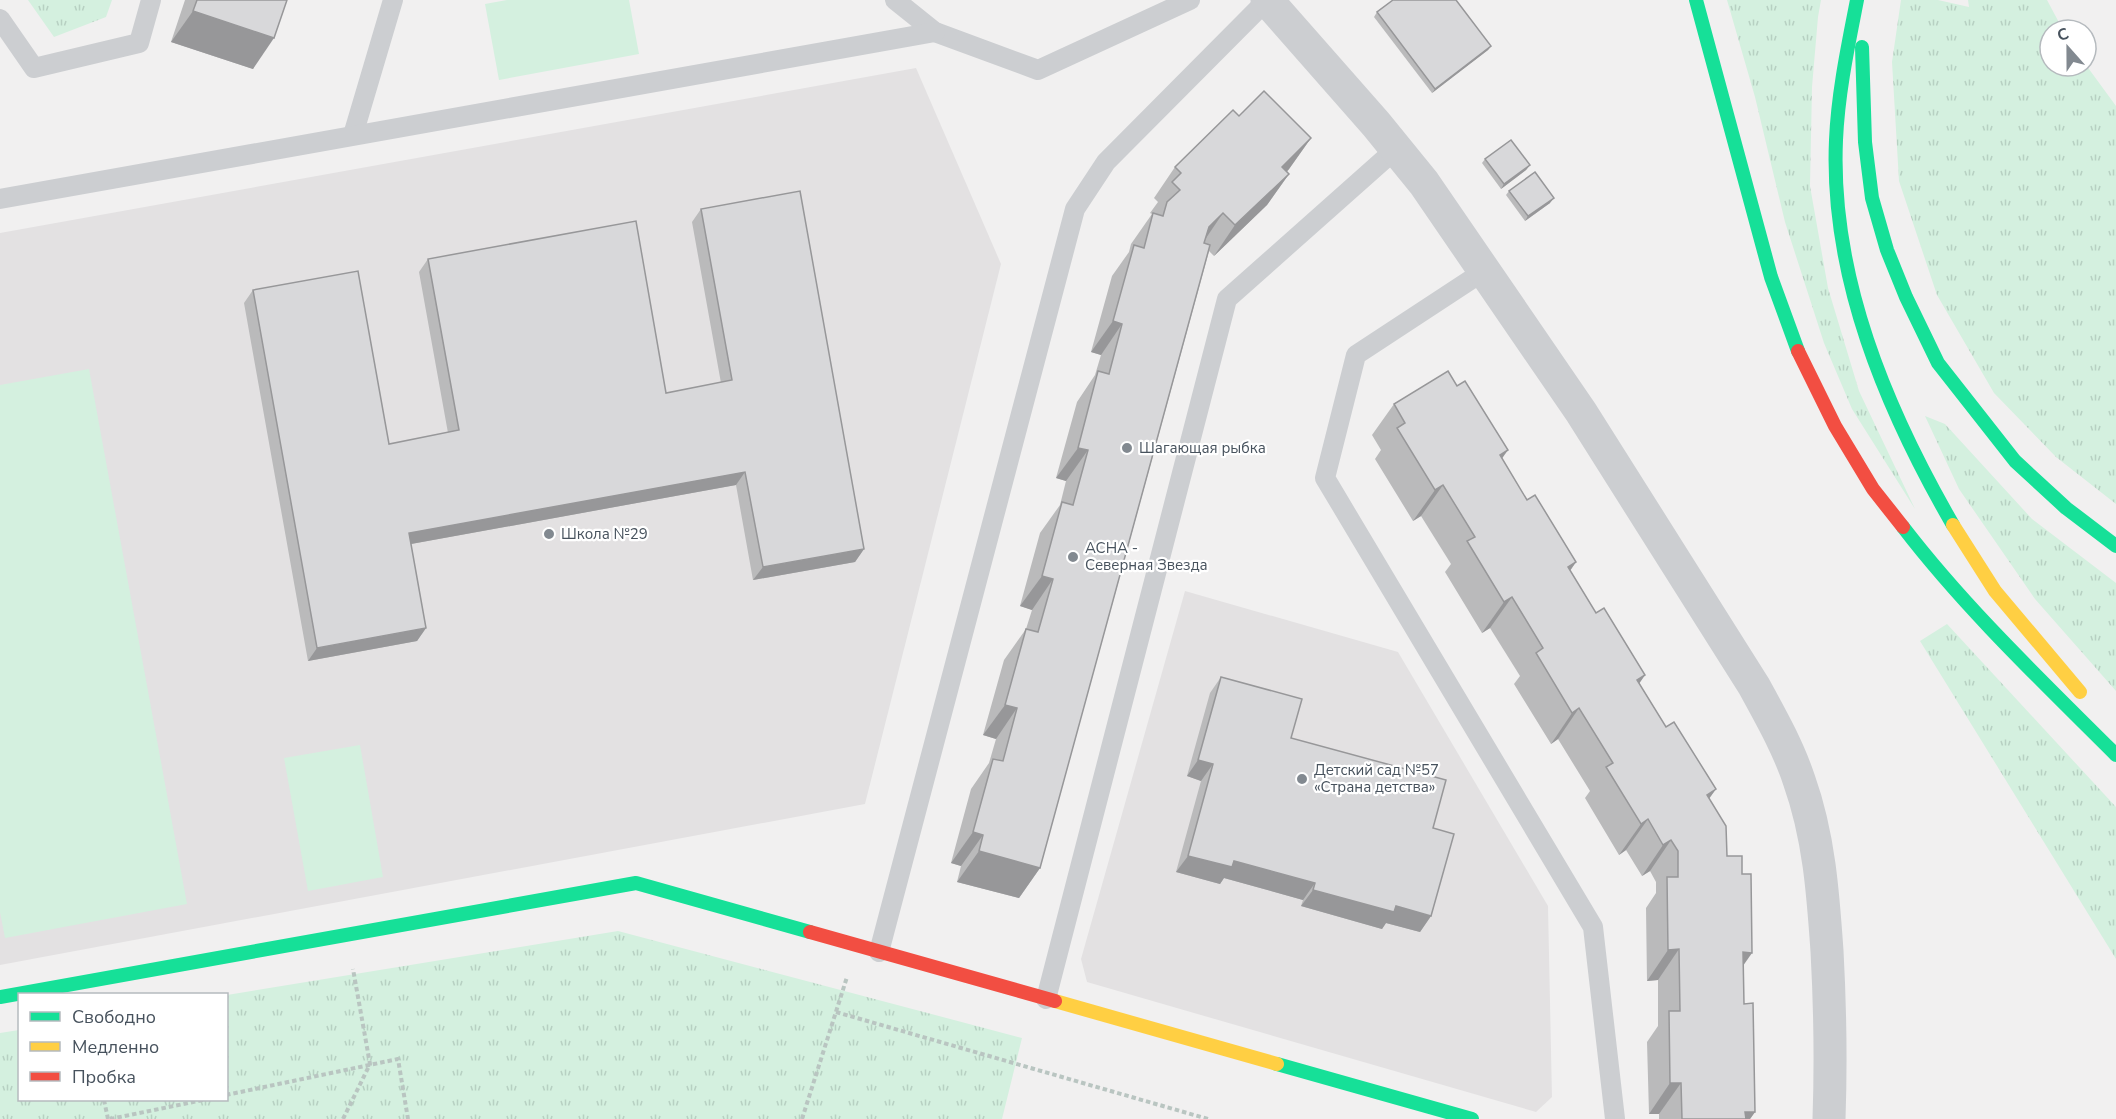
<svg xmlns="http://www.w3.org/2000/svg" width="2116" height="1119" viewBox="0 0 2116 1119" font-family="'Nunito Sans',sans-serif">
  <defs>
    <pattern id="grass-tufts" width="24" height="20" patternUnits="userSpaceOnUse" patternTransform="scale(1.5)"><rect width="24" height="20" fill="#d4f0df"/><path d="M3 7l-1-3M5 7V3M7 7l1-3M15 17l-1-3M17 17v-4M19 17l1-3" fill="none" stroke="#b7d0c2"/></pattern>
  </defs>
  <rect width="100%" height="100%" fill="#f1f0f0"/>
  <g fill="#e3e1e2">
    <path d="M 916,68 L 1001,264 L 865,804 L 0,965 L 0,233 Z"/>
    <path d="M 1185,591 L 1398,652 L 1548,906 L 1552,1097 L 1536,1112 L 1087,982 L 1081,959 Z"/>
  </g>
  <g fill="url(#grass-tufts)">
    <path d="M 28,0 L 112,0 L 106,17 L 54,37 Z"/>
    <path d="M 1727,0 L 1821,0 L 1818,17 L 1812,87 L 1810,186 L 1828,288 L 1859,391 L 1915,509 L 1852,409 L 1824,343 L 1785,222 L 1755,97 Z"/>
    <path d="M 1901,0 L 1938,0 L 1969,7 L 1968,0 L 2047,0 L 2063,30 L 2050,30 L 2050,66 L 2086,65 L 2116,106 L 2116,504 L 2056,457 L 1994,393 L 1937,295 L 1899,181 L 1892,62 Z"/>
    <path d="M 1925,416 L 1945,424 L 2032,519 L 2116,583 L 2116,691 L 2035,599 L 1959,489 Z"/>
    <path d="M 1947,624 L 2116,807 L 2116,959 L 1920,641 Z"/>
    <path d="M 618,931 L 1022,1038 L 1002,1119 L 0,1119 L 0,1033 L 19,1030 L 20,1100 L 226,1100 L 227,995 Z"/>
  </g>
  <g fill="#d4f0df">
    <path d="M 507,0 L 629,0 L 639,54 L 499,80 L 485,4 Z"/>
    <path d="M 89,369 L 187,904 L 5,938 L 0,912 L 0,385 Z"/>
    <path d="M 360,745 L 383,877 L 308,891 L 284,758 Z"/>
  </g>
  <g fill="none" stroke-linecap="round" stroke-linejoin="round">
    <g stroke="#b9c5c1" stroke-width="4" stroke-dasharray="4.5 3" stroke-linecap="butt">
      <path d="M 836,1012 L 1208,1119"/>
      <path d="M 226,1095 L 398,1059 L 408,1119"/>
      <path d="M 104,1100 L 108,1119"/>
      <path d="M 110,1119 L 203,1100"/>
      <path d="M 343,1119 L 370,1064 L 353,969"/>
      <path d="M 802,1119 L 847,977"/>
    </g>
    <g stroke="#ccced1" stroke-width="20">
      <path d="M 895,0 L 935,32 L 1038,70 L 1190,0"/>
      <path d="M 0,19 L 34,68 L 139,43 L 151,0"/>
      <path d="M 353,135 L 393,0"/>
      <path d="M 0,199 L 935,32"/>
      <path d="M 1484,271 L 1356,355 L 1325,478 L 1593,927 L 1615,1119"/>
      <path d="M 879,952 L 1075,209 L 1106,162 L 1267,0"/>
      <path d="M 1046,999 L 1227,299 L 1397,148"/>
    </g>
    <path stroke="#ccced1" stroke-width="33" d="M 1267,0 L 1376,124 L 1424,183 L 1581,412 L 1754,686 C 1771,717 1788,747 1799,780 C 1819,836 1823,893 1827,951 C 1830,1006 1831,1063 1829,1119"/>
    <g stroke="#16e098" stroke-width="14">
      <path d="M 1696,0 L 1771,277 L 1798,351"/>
      <path d="M 1857,0 C 1848,46 1838,93 1836,140 C 1830,276 1886,409 1953,525"/>
      <path d="M 1862,47 L 1865,142 L 1872,198 L 1887,250 L 1906,297 L 1938,363 L 2015,461 L 2066,508 L 2116,546"/>
      <path d="M 1903,527 C 1966,609 2043,682 2116,755"/>
      <path d="M 0,997 L 636,883 L 810,932"/>
      <path d="M 1277,1064 L 1472,1119"/>
    </g>
    <g stroke="#ffcf43" stroke-width="14">
      <path d="M 1953,525 L 1995,591 L 2080,692"/>
      <path d="M 1055,1001 L 1277,1064"/>
    </g>
    <g stroke="#f24e42" stroke-width="14">
      <path d="M 1798,351 L 1835,426 L 1873,489 L 1903,527"/>
      <path d="M 810,932 L 1055,1001"/>
    </g>
  </g>
  <g fill="#bababb">
    <path d="M 185,0 L 287,0 L 253,69 L 171,42 Z"/>
    <path d="M 1377,12 L 1491,46 L 1488,50 L 1432,93 L 1374,17 Z"/>
    <path d="M 1239,116 L 1311,138 L 1287,172 L 1289,174 L 1267,205 L 1214,256 L 1209,251 L 1040,868 L 1019,898 L 957,882 L 961,866 L 951,863 L 971,789 L 989,763 L 996,739 L 983,735 L 1004,660 L 1026,629 L 1032,610 L 1020,606 L 1040,533 L 1060,505 L 1066,481 L 1056,478 L 1077,402 L 1095,375 L 1101,355 L 1091,352 L 1112,276 L 1129,252 L 1131,244 L 1152,214 L 1150,213 L 1158,202 L 1154,198 L 1175,167 Z"/>
    <path d="M 1485,159 L 1530,165 L 1526,170 L 1501,189 L 1482,163 Z"/>
    <path d="M 1509,191 L 1550,203 L 1525,221 L 1506,195 Z"/>
    <path d="M 701,209 L 864,549 L 855,562 L 753,580 L 736,485 L 411,544 L 426,628 L 417,641 L 308,661 L 244,303 L 253,290 L 389,444 L 448,433 L 419,272 L 428,259 L 666,393 L 721,383 L 692,222 Z"/>
    <path d="M 1394,404 L 1502,459 L 1527,500 L 1576,562 L 1570,571 L 1596,613 L 1645,675 L 1639,683 L 1666,727 L 1716,789 L 1709,798 L 1727,856 L 1743,965 L 1744,1004 L 1755,1112 L 1750,1119 L 1659,1119 L 1659,1114 L 1649,1114 L 1647,1042 L 1658,1026 L 1658,980 L 1647,981 L 1646,908 L 1656,893 L 1656,882 L 1650,871 L 1642,876 L 1626,850 L 1619,855 L 1585,798 L 1590,791 L 1558,739 L 1551,744 L 1514,684 L 1520,676 L 1490,628 L 1482,633 L 1445,572 L 1451,564 L 1421,516 L 1413,521 L 1375,459 L 1381,450 L 1372,435 Z"/>
    <path d="M 1221,677 L 1291,738 L 1433,828 L 1431,916 L 1420,932 L 1386,923 L 1382,929 L 1301,906 L 1303,900 L 1224,878 L 1220,884 L 1176,872 L 1201,781 L 1187,776 L 1210,693 Z"/>
  </g>
  <g fill="#979799">
    <path d="M 193,11 L 274,38 L 253,69 L 171,42 Z"/>
    <path d="M 1491,46 L 1488,50 L 1432,93 L 1435,89 Z"/>
    <path d="M 1311,138 L 1289,169 L 1261,198 L 1282,167 Z"/>
    <path d="M 1530,165 L 1526,170 L 1501,189 L 1504,184 Z"/>
    <path d="M 1289,174 L 1267,205 L 1214,256 L 1235,225 Z"/>
    <path d="M 1554,198 L 1550,203 L 1525,221 L 1528,216 Z"/>
    <path d="M 1223,213 L 1202,244 L 1209,227 Z"/>
    <path d="M 1113,321 L 1122,324 L 1101,355 L 1091,352 Z"/>
    <path d="M 1078,448 L 1088,450 L 1066,481 L 1056,478 Z"/>
    <path d="M 1508,450 L 1486,481 L 1500,455 Z"/>
    <path d="M 745,472 L 736,485 L 400,546 L 409,533 Z"/>
    <path d="M 1443,485 L 1421,516 L 1413,521 L 1435,490 Z"/>
    <path d="M 864,549 L 855,562 L 753,580 L 763,567 Z"/>
    <path d="M 1576,562 L 1554,593 L 1568,567 Z"/>
    <path d="M 1042,576 L 1053,579 L 1032,610 L 1020,606 Z"/>
    <path d="M 1512,597 L 1490,628 L 1482,633 L 1504,602 Z"/>
    <path d="M 426,628 L 417,641 L 308,661 L 317,648 Z"/>
    <path d="M 1645,675 L 1624,706 L 1637,680 Z"/>
    <path d="M 1005,705 L 1017,708 L 996,739 L 983,735 Z"/>
    <path d="M 1579,708 L 1558,739 L 1551,744 L 1572,713 Z"/>
    <path d="M 1198,760 L 1213,764 L 1201,781 L 1187,776 Z"/>
    <path d="M 1716,789 L 1694,820 L 1707,795 Z"/>
    <path d="M 1648,819 L 1626,850 L 1619,855 L 1641,824 Z"/>
    <path d="M 973,832 L 983,835 L 961,866 L 951,863 Z"/>
    <path d="M 1671,840 L 1650,871 L 1642,876 L 1663,845 Z"/>
    <path d="M 979,851 L 1040,868 L 1019,898 L 957,882 Z"/>
    <path d="M 1188,856 L 1234,861 L 1315,883 L 1303,900 L 1224,878 L 1220,884 L 1176,872 Z"/>
    <path d="M 1313,890 L 1396,906 L 1431,916 L 1420,932 L 1386,923 L 1382,929 L 1301,906 Z"/>
    <path d="M 1679,949 L 1658,980 L 1647,981 L 1668,950 Z"/>
    <path d="M 1743,952 L 1752,953 L 1731,983 Z"/>
    <path d="M 1670,1083 L 1681,1083 L 1659,1114 L 1649,1114 Z"/>
    <path d="M 1745,1112 L 1755,1112 L 1750,1119 L 1740,1119 Z"/>
  </g>
  <g fill="#d8d8da" stroke="#979799" stroke-width="1.5">
    <path d="M 197,0 L 287,0 L 274,38 L 193,11 Z"/>
    <path d="M 1393,0 L 1456,0 L 1491,46 L 1435,89 L 1377,12 Z"/>
    <path d="M 1264,91 L 1311,138 L 1282,167 L 1289,174 L 1235,225 L 1223,213 L 1209,227 L 1204,243 L 1210,245 L 1040,868 L 979,851 L 983,835 L 973,832 L 993,759 L 1003,761 L 1017,708 L 1005,705 L 1026,629 L 1038,632 L 1053,579 L 1042,576 L 1062,502 L 1073,505 L 1088,450 L 1078,448 L 1098,371 L 1109,374 L 1122,324 L 1113,321 L 1134,245 L 1144,248 L 1153,213 L 1163,216 L 1167,202 L 1180,190 L 1172,182 L 1181,173 L 1175,167 L 1233,110 L 1239,116 Z"/>
    <path d="M 1511,140 L 1530,165 L 1504,184 L 1485,159 Z"/>
    <path d="M 1535,172 L 1554,198 L 1528,216 L 1509,191 Z"/>
    <path d="M 800,191 L 864,549 L 763,567 L 745,472 L 409,533 L 426,628 L 317,648 L 253,290 L 358,271 L 389,444 L 459,430 L 428,259 L 636,221 L 666,393 L 732,380 L 701,209 Z"/>
    <path d="M 1448,371 L 1457,386 L 1465,381 L 1508,450 L 1500,455 L 1527,500 L 1535,495 L 1576,562 L 1568,567 L 1596,613 L 1604,608 L 1645,675 L 1637,680 L 1666,727 L 1674,722 L 1716,789 L 1707,795 L 1726,826 L 1727,856 L 1742,856 L 1742,874 L 1751,874 L 1752,953 L 1743,952 L 1744,1004 L 1753,1003 L 1755,1112 L 1745,1112 L 1746,1119 L 1682,1119 L 1681,1083 L 1670,1083 L 1669,1011 L 1680,1011 L 1679,949 L 1668,950 L 1667,877 L 1678,877 L 1678,851 L 1671,840 L 1663,845 L 1648,819 L 1641,824 L 1606,767 L 1613,763 L 1579,708 L 1572,713 L 1536,653 L 1543,648 L 1512,597 L 1504,602 L 1467,541 L 1475,537 L 1443,485 L 1435,490 L 1397,428 L 1405,423 L 1394,404 Z"/>
    <path d="M 1221,677 L 1302,699 L 1291,738 L 1446,780 L 1433,828 L 1454,834 L 1431,916 L 1396,906 L 1394,912 L 1313,890 L 1315,883 L 1234,861 L 1232,867 L 1188,856 L 1213,764 L 1198,760 Z"/>
  </g>
  <g fill="#828990" stroke="#fff" stroke-width="2">
    <circle cx="1127" cy="448" r="6"/>
    <circle cx="549" cy="534" r="6"/>
    <circle cx="1073" cy="557" r="6"/>
    <circle cx="1302" cy="779" r="6"/>
  </g>
  <g text-anchor="middle" stroke-width="4.5" stroke-linejoin="round" paint-order="stroke">
    <g font-size="15" fill="#47525d" stroke="#fff" text-anchor="start">
      <text x="1139" y="453">Шагающая рыбка</text>
      <text x="561" y="539">Школа №29</text>
      <text x="1085" y="553">АСНА -<tspan x="1085" dy="17">Северная Звезда</tspan></text>
      <text x="1314" y="775">Детский сад №57<tspan x="1314" dy="17">«Страна детства»</tspan></text>
    </g>
  </g>
  <rect x="18" y="993" width="210" height="108" fill="#ffffff" stroke="#b5babe" stroke-width="1.5"/>
  <rect x="30" y="1012" width="30" height="9" fill="#16e098" stroke="#b5babe" stroke-width="1.5"/>
  <text x="72" y="1023" font-size="18" fill="#47525d">Свободно</text>
  <rect x="30" y="1042" width="30" height="9" fill="#ffcf43" stroke="#b5babe" stroke-width="1.5"/>
  <text x="72" y="1053" font-size="18" fill="#47525d">Медленно</text>
  <rect x="30" y="1072" width="30" height="9" fill="#f24e42" stroke="#b5babe" stroke-width="1.5"/>
  <text x="72" y="1083" font-size="18" fill="#47525d">Пробка</text>
  <g transform="translate(2068 48) rotate(339)"><circle r="28" fill="#ffffff" stroke="#b5babe" stroke-width="1.5"/>
  <path d="M0-4.5L10 22L0 15L-10 22Z" fill="#828990"/>
  <text y="-9" font-size="16" font-weight="bold" text-anchor="middle" fill="#47525d">С</text>
  </g>
</svg>
